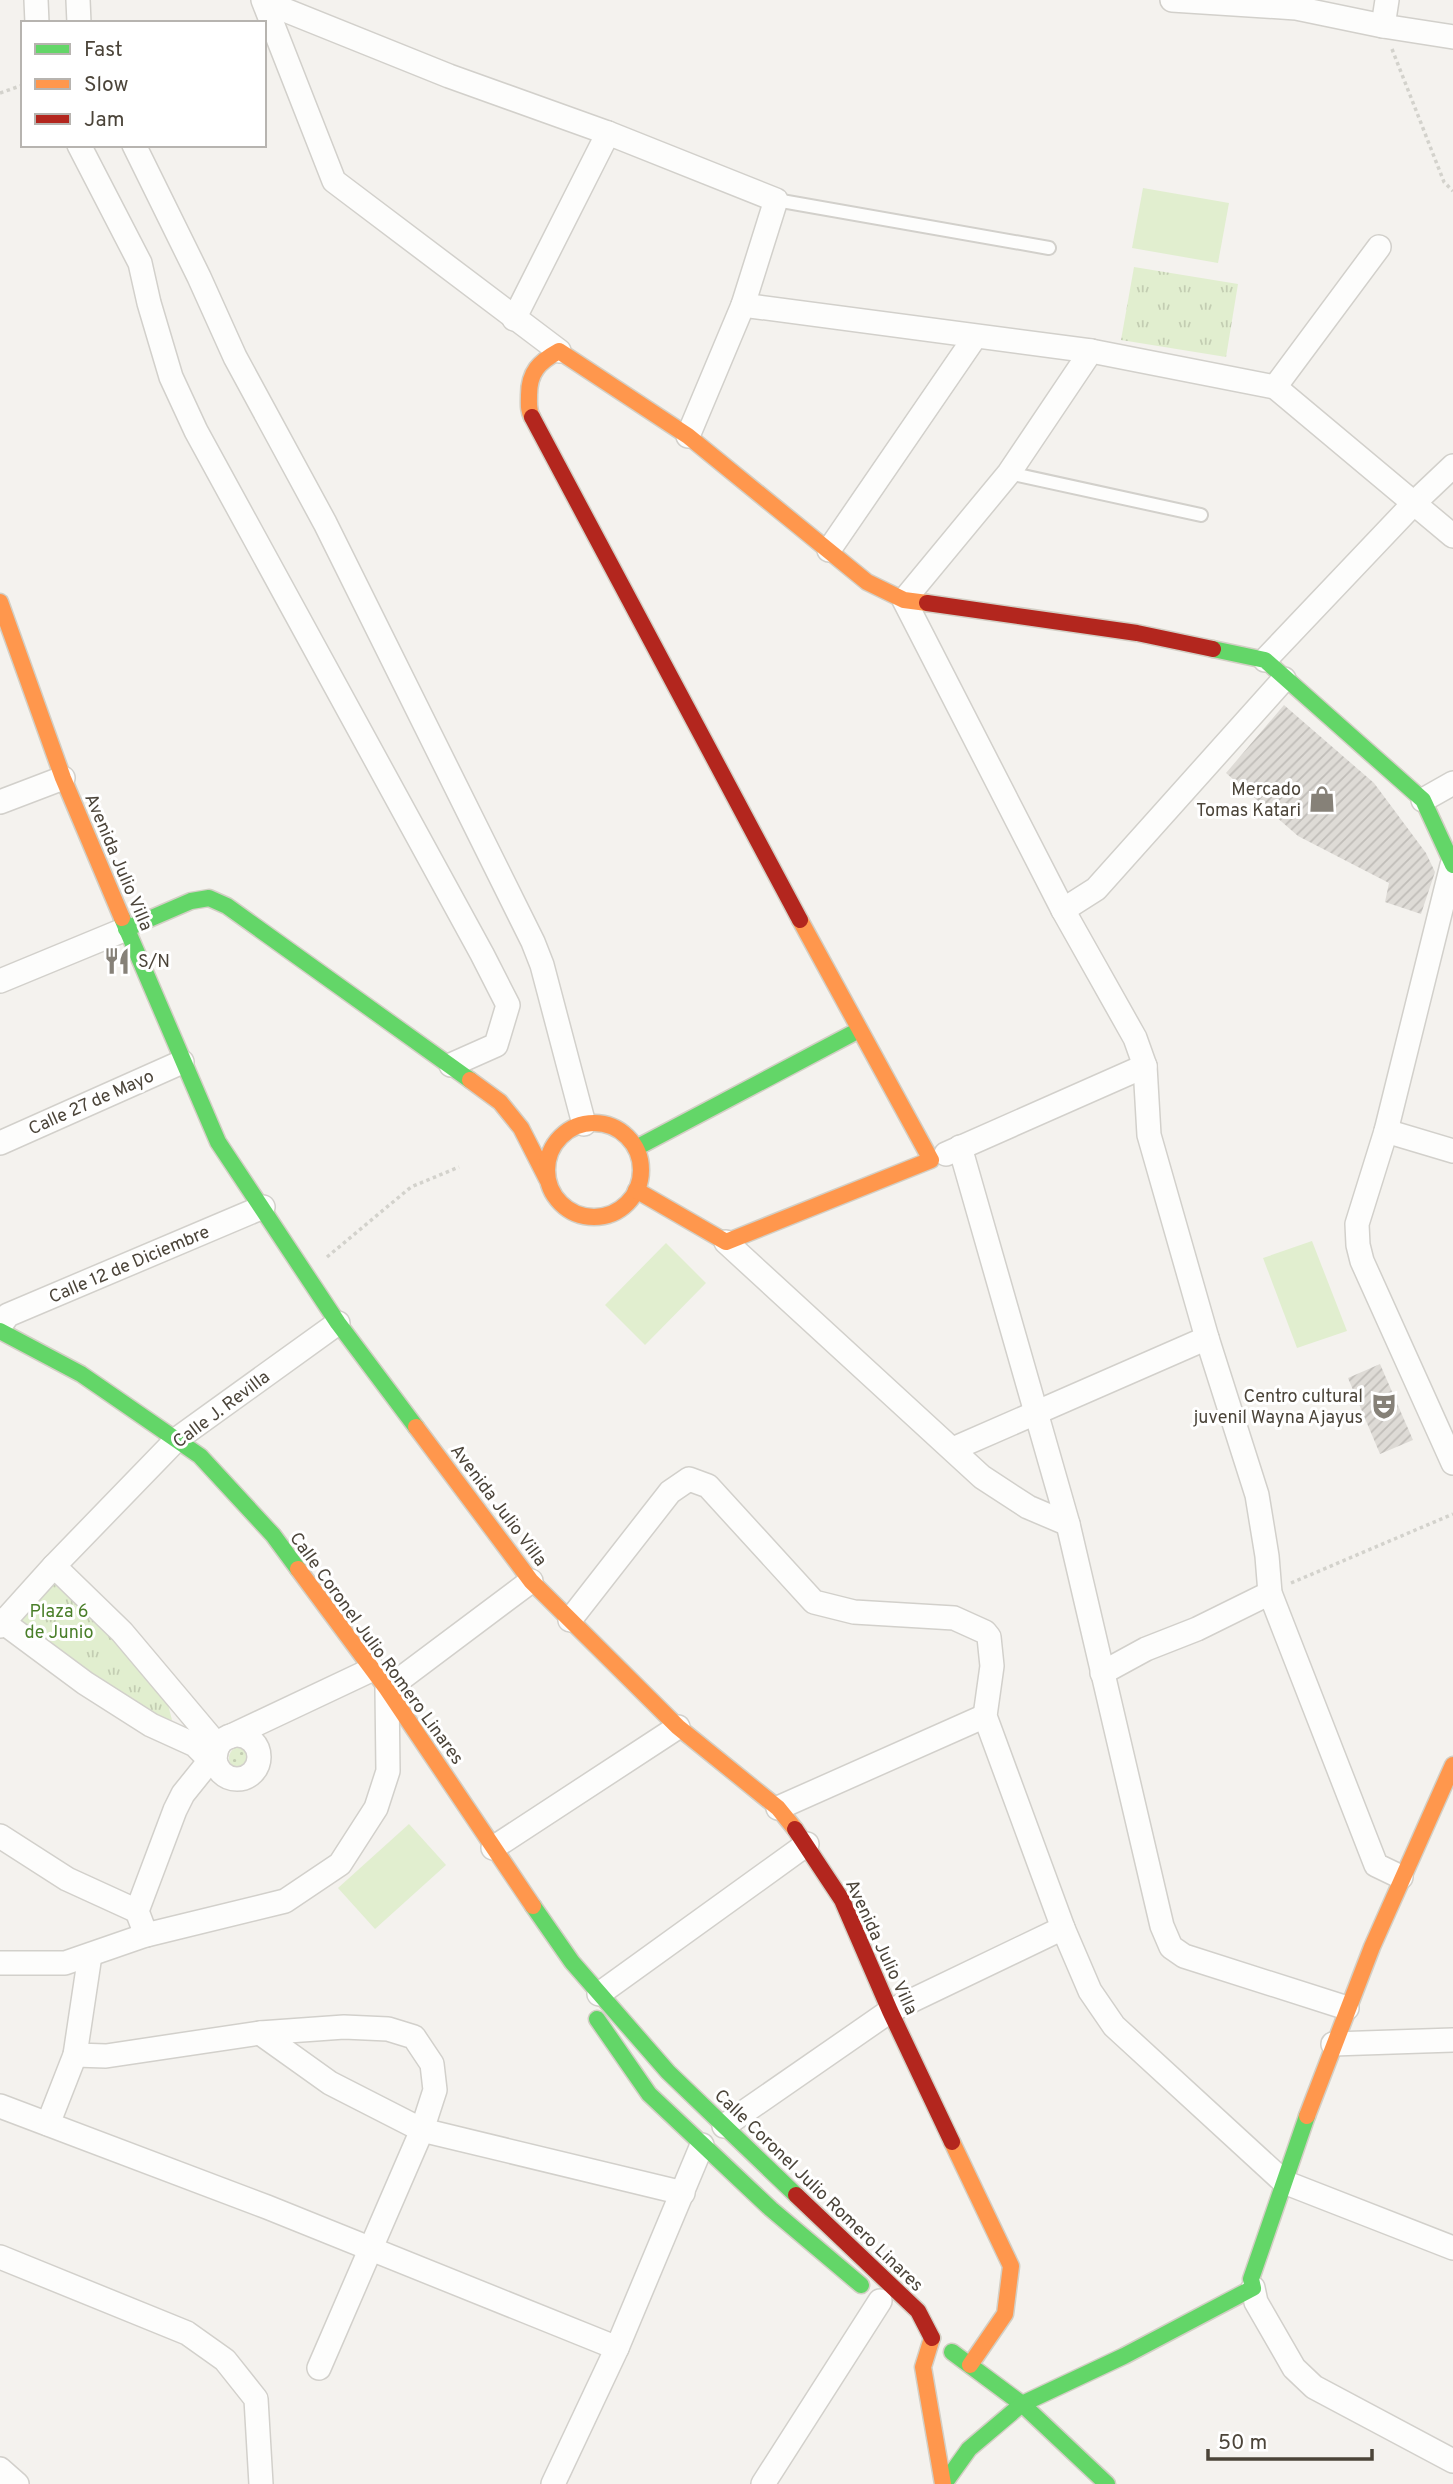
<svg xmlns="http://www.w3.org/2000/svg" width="1453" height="2484" viewBox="0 0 1453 2484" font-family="Overpass,sans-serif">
  <defs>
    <pattern id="grass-dots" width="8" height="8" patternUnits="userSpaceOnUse" patternTransform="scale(1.75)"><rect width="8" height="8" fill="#e1eecf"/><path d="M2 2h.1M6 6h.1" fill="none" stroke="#c3cdb2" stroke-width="1.8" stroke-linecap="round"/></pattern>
    <pattern id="park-tufts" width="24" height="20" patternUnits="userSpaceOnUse" patternTransform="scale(1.75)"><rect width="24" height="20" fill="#e1eecf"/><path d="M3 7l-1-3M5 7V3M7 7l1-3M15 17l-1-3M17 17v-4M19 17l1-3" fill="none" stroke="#c3cdb2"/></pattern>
    <pattern id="building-hatch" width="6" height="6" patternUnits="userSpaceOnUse" patternTransform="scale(1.75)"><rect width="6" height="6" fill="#dedbd6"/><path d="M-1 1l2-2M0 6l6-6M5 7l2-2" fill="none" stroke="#c0bdb8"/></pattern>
  </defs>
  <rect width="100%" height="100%" fill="#f4f2ee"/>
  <circle fill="url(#grass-dots)" cx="240" cy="1758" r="11"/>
  <g fill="url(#park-tufts)">
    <path d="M 1134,267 L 1238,284 L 1226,357 L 1121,340 Z"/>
    <path d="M 53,1583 L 113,1638 L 166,1697 L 172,1720 L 151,1716 L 85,1672 L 17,1619 Z"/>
  </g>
  <g fill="#e1eecf">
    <path d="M 1143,188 L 1229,203 L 1218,263 L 1132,248 Z"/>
    <path d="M 1312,1241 L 1347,1331 L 1297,1348 L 1263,1258 Z"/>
    <path d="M 666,1243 L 706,1283 L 645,1345 L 605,1305 Z"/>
    <path d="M 409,1824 L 446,1865 L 375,1929 L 338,1888 Z"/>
  </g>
  <g fill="url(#building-hatch)">
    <path d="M 1284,705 L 1374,783 L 1426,853 L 1435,872 L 1421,914 L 1385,902 L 1389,883 L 1298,836 L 1226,773 Z"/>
    <path d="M 1380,1364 L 1413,1440 L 1380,1454 L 1348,1378 Z"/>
  </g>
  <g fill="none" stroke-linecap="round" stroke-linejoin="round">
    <defs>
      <g id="lane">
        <path d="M 776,200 L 1049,248"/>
        <path d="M 1009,473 L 1201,515"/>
      </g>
      <g id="street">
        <path d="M 36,0 L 37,23"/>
        <path d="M 78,0 L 79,23"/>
        <path d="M 263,0 L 334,181 L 559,351"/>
        <path d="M 1172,0 L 1296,8 L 1383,26 L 1453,37"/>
        <path d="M 265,2 L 449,76 L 608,133 L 776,200 L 743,305"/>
        <path d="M 1383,26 L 1387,0"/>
        <path d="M 79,145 L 140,263 L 149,303 L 171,377 L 196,431 L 482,954 L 508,1005 L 496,1045 L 451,1065"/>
        <path d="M 134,145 L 199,277 L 235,357 L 325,523 L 533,942 L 542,965 L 584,1124"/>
        <path d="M 514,319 L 608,133"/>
        <path d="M 1275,387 L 1379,247"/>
        <path d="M 688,436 L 743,305 L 1091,351"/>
        <path d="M 829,550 L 975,337"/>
        <path d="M 1265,660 L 1415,502 L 1453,466"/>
        <path d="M 1423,800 L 1453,783"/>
        <path d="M 0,802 L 63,778"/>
        <path d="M 1452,865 L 1386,1131 L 1357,1224 L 1358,1245 L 1362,1261 L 1453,1463"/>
        <path d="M 1063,910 L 1096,889 L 1284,679"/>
        <path d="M 0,981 L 126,929"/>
        <path d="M 1386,1131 L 1453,1151"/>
        <path d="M 0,1143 L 182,1062"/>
        <path d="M 960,1147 L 1068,1524 L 1162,1926 L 1171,1947 L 1184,1956 L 1347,2008"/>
        <path d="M 946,1154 L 1145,1066"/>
        <path d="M 726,1242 L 982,1477 L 1028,1507 L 1068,1524"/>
        <path d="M 0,1326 L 8,1315 L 263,1207"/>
        <path d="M 953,1449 L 1207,1338"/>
        <path d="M 54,1566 L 122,1632 L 218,1746"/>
        <path d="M 0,1620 L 85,1683 L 151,1725 L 195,1745 L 217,1767"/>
        <path d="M 570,1620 L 670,1492 L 689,1479 L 708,1486 L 814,1602 L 854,1612 L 954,1618 L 985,1632 L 989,1637 L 992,1666 L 985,1716 L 1063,1928 L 1090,1991 L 1114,2026 L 1284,2182 L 1453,2248"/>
        <path d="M 0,1626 L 54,1566 L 177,1439 L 338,1323"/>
        <path d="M 1102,1673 L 1146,1649 L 1197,1629 L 1270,1593"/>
        <circle cx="237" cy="1757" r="22"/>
        <path d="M 229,1737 L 373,1669"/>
        <path d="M 778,1808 L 985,1716"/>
        <path d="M 0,1836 L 67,1879 L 137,1911"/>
        <path d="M 493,1848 L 678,1727"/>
        <path d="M 1401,1877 L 1376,1865 L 1270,1593 L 1267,1556 L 1257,1495 L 1207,1338 L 1149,1135 L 1145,1066 L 1135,1038 L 1063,910 L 904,600 L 1009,473 L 1091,351 L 1275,387 L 1453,536"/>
        <path d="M 146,1935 L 137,1911 L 175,1810 L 183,1794 L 216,1753"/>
        <path d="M 0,1963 L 65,1963 L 146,1935 L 285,1901 L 340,1864 L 376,1808 L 388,1771 L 387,1689 L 531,1581"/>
        <path d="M 599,1994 L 807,1844"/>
        <path d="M 260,2033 L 330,2083 L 422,2130 L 683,2193"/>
        <path d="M 1333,2044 L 1453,2040"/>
        <path d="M 75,2055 L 106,2056 L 260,2033 L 344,2027 L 388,2029 L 414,2037 L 432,2064 L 435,2090 L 422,2130 L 319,2368"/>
        <path d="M 0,2106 L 267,2207 L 617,2348"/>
        <path d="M 48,2124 L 75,2055 L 90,1955"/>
        <path d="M 724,2126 L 890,2011 L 1063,1928"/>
        <path d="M 0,2257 L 187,2333 L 225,2360 L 256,2399 L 261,2484"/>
        <path d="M 1253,2288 L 1256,2302 L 1294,2368 L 1314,2387 L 1453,2461"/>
        <path d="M 0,2469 L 17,2484"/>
        <path d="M 553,2484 L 617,2348 L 702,2145"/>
        <path d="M 763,2484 L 880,2301"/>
      </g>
      <g id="fast">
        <path d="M 1213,649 L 1265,660 L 1423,800 L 1453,865"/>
        <path d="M 122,918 L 218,1142 L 338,1323 L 416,1427"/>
        <path d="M 126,929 L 191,901 L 209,898 L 227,906 L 470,1080"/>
        <path d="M 636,1148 L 859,1030"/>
        <path d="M 0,1331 L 81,1374 L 200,1456 L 273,1535 L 298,1569"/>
        <path d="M 533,1906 L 572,1962 L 668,2072 L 796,2195"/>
        <path d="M 597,2019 L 649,2094 L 771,2209 L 861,2285"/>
        <path d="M 952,2352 L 1022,2404 L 1107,2484"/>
        <path d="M 944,2484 L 969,2449 L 1022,2404 L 1124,2356 L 1253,2288 L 1251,2279 L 1307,2116"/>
      </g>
      <g id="slow">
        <path d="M 532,417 C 528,410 529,404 529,395 C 529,372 539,362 559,351 L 688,436 L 867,582 L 904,600 L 927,603"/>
        <path d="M 0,602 L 63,778 L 122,918"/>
        <path d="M 470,1080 L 500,1102 L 521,1128 L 547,1179"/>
        <circle cx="594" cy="1170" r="47"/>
        <path d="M 636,1190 L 726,1242 L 931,1160 L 800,920"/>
        <path d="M 416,1427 L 531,1581 L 678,1727 L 778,1808 L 795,1829"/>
        <path d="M 298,1569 L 387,1689 L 533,1906"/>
        <path d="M 1307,2116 L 1372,1947 L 1453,1765"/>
        <path d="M 952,2142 L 1011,2266 L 1005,2314 L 970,2365"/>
        <path d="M 932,2338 L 923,2367 L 943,2484"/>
      </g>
      <g id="jam">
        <path d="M 532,417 L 800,920"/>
        <path d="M 927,603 L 1137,633 L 1213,649"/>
        <path d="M 795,1829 L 842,1900 L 890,2011 L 952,2142"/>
        <path d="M 796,2195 L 918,2311 L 932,2338"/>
      </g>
    </defs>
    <use href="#lane" stroke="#d2d0cb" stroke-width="16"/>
    <use href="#street" stroke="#d2d0cb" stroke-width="26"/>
    <use href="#fast" stroke="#d3cfc5" stroke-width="19"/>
    <use href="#slow" stroke="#d3cfc5" stroke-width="19"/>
    <use href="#jam" stroke="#d3cfc5" stroke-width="19"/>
    <g stroke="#d3d2cc" stroke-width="3.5" stroke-dasharray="3.5 3.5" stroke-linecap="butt">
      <path d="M 1392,49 L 1444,182 L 1453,191"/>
      <path d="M 0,93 L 23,85"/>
      <path d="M 327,1257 L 411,1187 L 459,1167"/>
      <path d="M 1291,1583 L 1453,1514"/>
    </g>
    <use href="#lane" stroke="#fdfdfc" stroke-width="12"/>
    <use href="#street" stroke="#fdfdfc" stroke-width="23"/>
    <use href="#fast" stroke="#63d668" stroke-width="16"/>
    <use href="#slow" stroke="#ff974d" stroke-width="16"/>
    <use href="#jam" stroke="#b3261e" stroke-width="16"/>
  </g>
  <defs>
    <symbol id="shop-bare" viewBox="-9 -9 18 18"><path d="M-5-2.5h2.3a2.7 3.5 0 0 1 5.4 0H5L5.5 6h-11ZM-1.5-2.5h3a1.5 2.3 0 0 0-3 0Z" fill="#868178" stroke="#fff" stroke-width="2.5" paint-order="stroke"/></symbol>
    <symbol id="restaurant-bare" viewBox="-9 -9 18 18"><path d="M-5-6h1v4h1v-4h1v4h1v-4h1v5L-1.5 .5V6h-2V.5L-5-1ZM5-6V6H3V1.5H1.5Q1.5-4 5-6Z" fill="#868178" stroke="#fff" stroke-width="2.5" paint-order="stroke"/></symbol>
    <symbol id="theatre-bare" viewBox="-9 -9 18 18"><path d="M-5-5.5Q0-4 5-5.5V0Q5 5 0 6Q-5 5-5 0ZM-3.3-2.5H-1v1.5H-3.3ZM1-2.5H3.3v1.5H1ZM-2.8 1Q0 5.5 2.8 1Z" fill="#868178" stroke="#fff" stroke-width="2.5" paint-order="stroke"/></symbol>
  </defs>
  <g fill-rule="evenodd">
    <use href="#shop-bare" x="1303" y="780" width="38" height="38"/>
    <use href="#restaurant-bare" x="98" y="942" width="38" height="38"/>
    <use href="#theatre-bare" x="1365" y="1387" width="38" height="38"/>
  </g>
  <g text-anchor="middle" stroke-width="6" stroke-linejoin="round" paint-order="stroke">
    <g font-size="18" fill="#4b4439" stroke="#fff" text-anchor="end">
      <text x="1301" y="795">Mercado<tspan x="1301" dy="21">Tomas Katari</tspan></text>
      <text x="138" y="967" text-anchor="start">S/N</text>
      <text x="1363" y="1402">Centro cultural<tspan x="1363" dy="21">juvenil Wayna Ajayus</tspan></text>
    </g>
    <g font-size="18" fill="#4b4439" stroke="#fff">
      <text transform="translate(119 862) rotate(67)" y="6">Avenida Julio Villa</text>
      <text transform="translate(91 1102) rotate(-24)" y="6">Calle 27 de Mayo</text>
      <text transform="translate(129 1264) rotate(-23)" y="6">Calle 12 de Diciembre</text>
      <text transform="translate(221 1409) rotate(-37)" y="6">Calle J. Revilla</text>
      <text transform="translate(499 1505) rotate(53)" y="6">Avenida Julio Villa</text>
      <text transform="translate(377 1648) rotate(54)" y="6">Calle Coronel Julio Romero Linares</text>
      <text transform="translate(882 1947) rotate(65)" y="6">Avenida Julio Villa</text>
      <text transform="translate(819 2190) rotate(44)" y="6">Calle Coronel Julio Romero Linares</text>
    </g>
    <g font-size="18" fill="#4a7f2a" stroke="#fff">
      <text x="59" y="1617">Plaza 6<tspan x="59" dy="21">de Junio</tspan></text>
    </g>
  </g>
  <rect x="21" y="21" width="245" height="126" fill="#ffffff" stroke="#b7b4b0" stroke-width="2"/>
  <rect x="35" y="44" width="35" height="10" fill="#63d668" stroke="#b7b4b0" stroke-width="2"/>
  <text x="84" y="56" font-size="21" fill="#4b4439">Fast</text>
  <rect x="35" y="79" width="35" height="10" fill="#ff974d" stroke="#b7b4b0" stroke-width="2"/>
  <text x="84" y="91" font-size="21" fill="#4b4439">Slow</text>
  <rect x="35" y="114" width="35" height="10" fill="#b3261e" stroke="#b7b4b0" stroke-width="2"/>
  <text x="84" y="126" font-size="21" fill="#4b4439">Jam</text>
  <path d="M1208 2449v10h164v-10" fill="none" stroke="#4b4439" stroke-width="3.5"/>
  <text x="1218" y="2449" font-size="21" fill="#4b4439" stroke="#ffffff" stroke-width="5" paint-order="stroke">50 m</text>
</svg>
